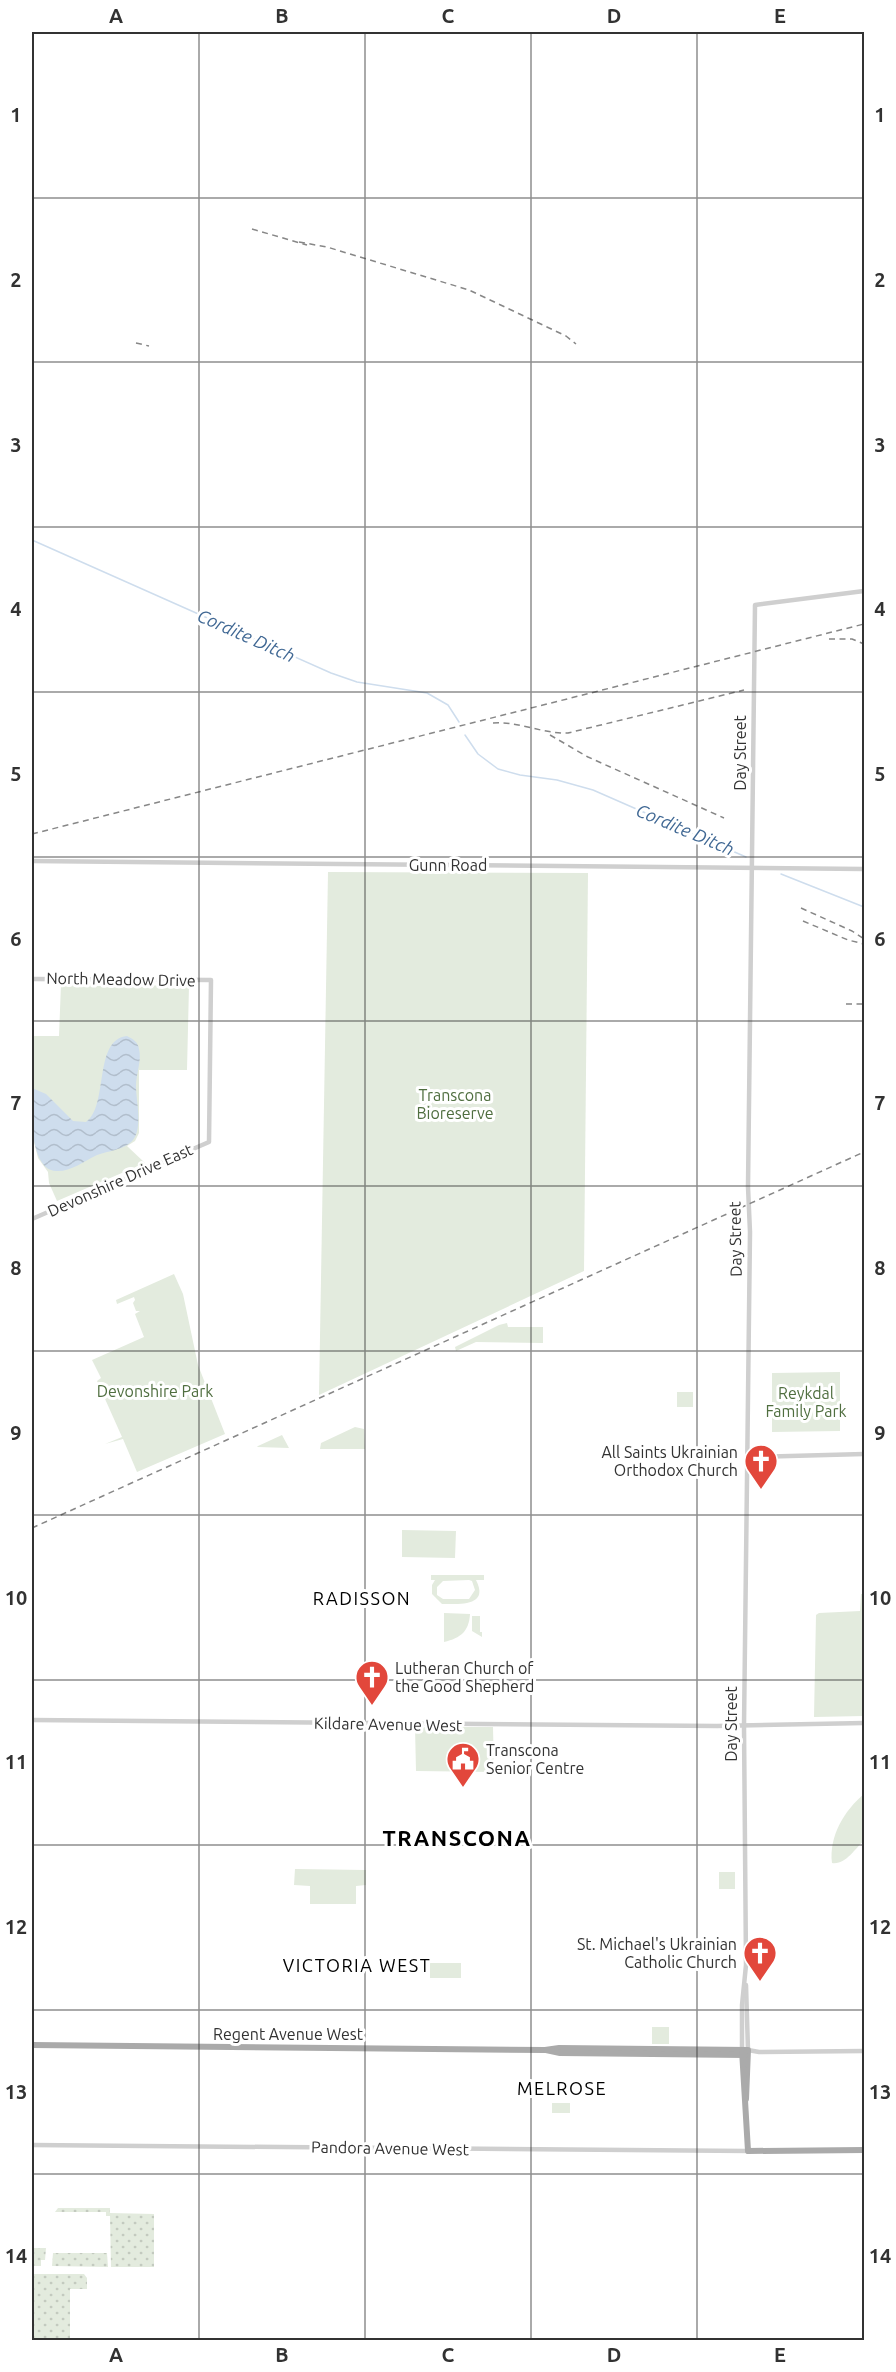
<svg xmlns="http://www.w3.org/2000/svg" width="896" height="2372" viewBox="0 0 896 2372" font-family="Ubuntu,sans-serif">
  <defs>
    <pattern id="grass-dots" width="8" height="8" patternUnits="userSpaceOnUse" patternTransform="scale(1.5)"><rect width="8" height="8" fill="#e3ebde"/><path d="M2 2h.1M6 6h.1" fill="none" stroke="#c3cabf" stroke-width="1.8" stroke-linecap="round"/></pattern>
    <pattern id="water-waves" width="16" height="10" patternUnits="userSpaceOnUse" patternTransform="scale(1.5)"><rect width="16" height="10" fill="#cedded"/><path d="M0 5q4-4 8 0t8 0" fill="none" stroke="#b1becc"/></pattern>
  </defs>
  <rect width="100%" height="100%" fill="#fff"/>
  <g fill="url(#grass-dots)">
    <path d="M 58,2208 L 110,2208 L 110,2213 L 154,2214 L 154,2267 L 111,2267 L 110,2216 L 106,2216 L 106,2212 L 55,2212 Z"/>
    <path d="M 32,2248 L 46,2248 L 45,2260 L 41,2260 L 41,2266 L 32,2266 Z"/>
    <path d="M 53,2253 L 107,2253 L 108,2267 L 52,2266 Z"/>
    <path d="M 32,2274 L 84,2274 L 87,2278 L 87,2289 L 70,2289 L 70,2340 L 32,2340 Z"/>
  </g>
  <g fill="#e3ebde" fill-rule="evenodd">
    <path d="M 328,872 L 588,873 L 584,1271 L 319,1395 Z"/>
    <path d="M 61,984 L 189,986 L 187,1070 L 139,1070 L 139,1133 L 135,1141 L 127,1146 L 145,1163 L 57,1201 L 49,1183 L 48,1172 L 38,1158 L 32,1134 L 32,1036 L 59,1036 Z"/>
    <path d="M 174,1274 L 183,1294 L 198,1365 L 225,1434 L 137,1472 L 123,1439 L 105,1444 L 122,1437 L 97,1381 L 101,1378 L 92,1360 L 144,1337 L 135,1314 L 140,1311 L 136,1311 L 133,1303 L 135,1300 L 134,1297 L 117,1304 L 116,1300 Z"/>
    <path d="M 507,1323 L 508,1327 L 543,1327 L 543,1343 L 476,1342 L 456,1351 L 455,1347 L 499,1325 Z"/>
    <path d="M 840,1372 L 840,1431 L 772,1432 L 772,1373 Z"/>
    <rect x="677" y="1392" width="16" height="15"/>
    <path d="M 355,1427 L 364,1429 L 365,1449 L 320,1449 L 321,1443 Z"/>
    <path d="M 282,1435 L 289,1448 L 257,1447 L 258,1446 Z"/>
    <path d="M 402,1530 L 456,1531 L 455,1558 L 402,1557 Z"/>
    <path d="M 431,1575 L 484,1575 L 484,1580 L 476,1580 C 490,1607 458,1604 442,1604 L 432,1594 L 432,1585 L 435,1580 L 431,1580 ZM 469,1580 L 472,1581 L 475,1590 L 469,1599 L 443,1599 L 437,1595 L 437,1587 L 443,1581 Z"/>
    <path d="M 861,1594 L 864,1594 L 864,1716 L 814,1717 L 816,1615 L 819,1613 L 860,1611 Z"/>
    <path d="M 444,1613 L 470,1614 C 469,1631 461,1638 444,1642 Z"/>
    <path d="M 472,1616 L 480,1616 L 480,1632 L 482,1632 L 482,1637 L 472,1631 Z"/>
    <path d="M 415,1727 L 493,1727 L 494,1772 L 416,1771 Z"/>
    <path d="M 864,1794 L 864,1841 C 854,1849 846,1865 832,1863 C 829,1836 844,1811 864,1794 Z"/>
    <path d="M 295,1869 L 366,1870 L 366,1885 L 356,1886 L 356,1904 L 310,1904 L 310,1886 L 294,1885 Z"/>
    <rect x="719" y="1872" width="16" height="17"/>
    <rect x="430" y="1963" width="31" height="15"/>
    <rect x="652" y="2027" width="17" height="17"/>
    <rect x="552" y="2103" width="18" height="10"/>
  </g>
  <path fill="url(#water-waves)" d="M 127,1036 C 133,1039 138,1042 139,1049 C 142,1060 136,1074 136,1086 C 136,1101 143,1128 133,1140 C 125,1150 106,1151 95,1156 C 83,1162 70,1172 56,1171 C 29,1170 31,1107 32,1088 L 46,1094 L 73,1121 L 86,1122 C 109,1106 93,1039 127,1036 Z"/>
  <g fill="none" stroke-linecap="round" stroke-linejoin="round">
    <g stroke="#cedded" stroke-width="1.5">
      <path d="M 32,540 L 331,673 L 357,682 L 427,693 L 448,705 L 459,722"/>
      <path d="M 465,735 L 478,754 L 498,769 L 520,775 L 557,780 L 593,790 L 746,857"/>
      <path d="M 781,874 L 864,907"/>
    </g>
    <g stroke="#cfcfcf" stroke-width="4.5">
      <path d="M 32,861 L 864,869"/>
      <path d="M 32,979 L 211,980 L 209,1142 L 32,1219"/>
      <path d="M 748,1457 L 864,1454"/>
      <path d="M 32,1720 L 717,1726 L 864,1723"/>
      <path d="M 746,1985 L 748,2050 L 759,2052 L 864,2051"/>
      <path d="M 742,2050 L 742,2005 L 746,1965 L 744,1726 L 750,1232 L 748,1187 L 755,605 L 864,591"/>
      <path d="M 32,2145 L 748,2151"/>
    </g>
    <g stroke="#aaa" stroke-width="6">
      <path d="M 32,2045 L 545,2050 L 559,2048 L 748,2050 L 746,2099"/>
      <path d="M 546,2050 L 560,2053 L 745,2055"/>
      <path d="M 742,2050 L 748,2151 L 864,2150"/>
    </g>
    <g stroke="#878787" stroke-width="1.5" stroke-dasharray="6 4.5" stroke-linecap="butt">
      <path d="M 252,229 L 307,245"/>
      <path d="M 299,242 L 327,247 L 469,290 L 566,336 L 576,344"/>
      <path d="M 136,343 L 149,346"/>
      <path d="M 829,639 L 852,639 L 864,644"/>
      <path d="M 493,723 C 519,721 542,734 568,733 L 744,690"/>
      <path d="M 550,735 L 588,757 L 724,818"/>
      <path d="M 32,834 L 864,624"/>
      <path d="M 801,908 L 852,931 L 864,939"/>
      <path d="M 803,921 L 848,940 L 864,944"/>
      <path d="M 846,1004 L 864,1004"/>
      <path d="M 32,1528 L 864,1152"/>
    </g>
  </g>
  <path fill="none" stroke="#323232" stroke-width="1.5" stroke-opacity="0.55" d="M 199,32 L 199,2340M 365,32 L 365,2340M 531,32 L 531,2340M 697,32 L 697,2340M 32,198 L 864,198M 32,362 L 864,362M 32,527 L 864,527M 32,692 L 864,692M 32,857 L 864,857M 32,1021 L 864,1021M 32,1186 L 864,1186M 32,1351 L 864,1351M 32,1515 L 864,1515M 32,1680 L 864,1680M 32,1845 L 864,1845M 32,2010 L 864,2010M 32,2174 L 864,2174"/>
  <defs>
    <symbol id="church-pin" viewBox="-11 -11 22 30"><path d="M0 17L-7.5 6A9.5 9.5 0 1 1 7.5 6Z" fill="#e2473b" stroke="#fff"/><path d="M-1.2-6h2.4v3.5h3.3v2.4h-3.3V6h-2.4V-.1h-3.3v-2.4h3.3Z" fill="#fff"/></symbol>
    <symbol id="civic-pin" viewBox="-11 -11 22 30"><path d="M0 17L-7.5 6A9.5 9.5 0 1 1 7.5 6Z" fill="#e2473b" stroke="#fff"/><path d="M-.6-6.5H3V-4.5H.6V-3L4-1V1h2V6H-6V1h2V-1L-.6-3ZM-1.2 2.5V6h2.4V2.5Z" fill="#fff"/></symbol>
  </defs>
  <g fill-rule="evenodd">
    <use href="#church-pin" x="742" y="1442" width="38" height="52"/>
    <use href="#church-pin" x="353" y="1658" width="38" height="52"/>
    <use href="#civic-pin" x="444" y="1740" width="38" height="52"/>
    <use href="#church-pin" x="741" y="1934" width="38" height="52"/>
  </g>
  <g text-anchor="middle" stroke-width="6" stroke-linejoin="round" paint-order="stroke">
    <g font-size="16" fill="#323232" stroke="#fff">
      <text transform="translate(740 753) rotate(-90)" y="6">Day Street</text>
      <text x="448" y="871">Gunn Road</text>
      <text transform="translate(121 979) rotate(1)" y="6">North Meadow Drive</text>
      <text transform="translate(120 1180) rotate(-24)" y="6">Devonshire Drive East</text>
      <text transform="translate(735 1239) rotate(-91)" y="6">Day Street</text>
      <text transform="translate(388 1724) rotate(1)" y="6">Kildare Avenue West</text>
      <text transform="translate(731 1724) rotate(-90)" y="6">Day Street</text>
      <text x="288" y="2040">Regent Avenue West</text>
      <text transform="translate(390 2148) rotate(1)" y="6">Pandora Avenue West</text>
    </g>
    <g font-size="16" fill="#4f6e3f" stroke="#fff">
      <text x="455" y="1101">Transcona<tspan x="455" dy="18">Bioreserve</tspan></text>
      <text x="155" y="1397">Devonshire Park</text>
      <text x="806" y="1399">Reykdal<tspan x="806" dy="18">Family Park</tspan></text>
    </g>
    <g font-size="16" fill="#323232" stroke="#fff" text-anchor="end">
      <text x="738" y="1458">All Saints Ukrainian<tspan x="738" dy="18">Orthodox Church</tspan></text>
      <text x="395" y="1674" text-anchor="start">Lutheran Church of<tspan x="395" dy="18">the Good Shepherd</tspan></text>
      <text x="486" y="1756" text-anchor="start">Transcona<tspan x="486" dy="18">Senior Centre</tspan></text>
      <text x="737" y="1950">St. Michael's Ukrainian<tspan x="737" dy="18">Catholic Church</tspan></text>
    </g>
    <g font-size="18" font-style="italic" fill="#406894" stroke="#fff">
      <text transform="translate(246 636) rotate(24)" y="6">Cordite Ditch</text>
      <text transform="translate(685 830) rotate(23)" y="6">Cordite Ditch</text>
    </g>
    <g font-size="18" letter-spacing="1.5" fill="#000" stroke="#fff">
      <text x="362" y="1605">RADISSON</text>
      <text x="357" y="1972">VICTORIA WEST</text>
      <text x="562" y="2095">MELROSE</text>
    </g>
    <g font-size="22" font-weight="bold" letter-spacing="1.5" fill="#000" stroke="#fff">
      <text x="457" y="1846">TRANSCONA</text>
    </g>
  </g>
  <rect width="896" height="2372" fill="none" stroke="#ffffff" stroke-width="66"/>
  <rect x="33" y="33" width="830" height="2306" fill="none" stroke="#323232" stroke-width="2"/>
  <g font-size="20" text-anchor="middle" font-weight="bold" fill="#323232">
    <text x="116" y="23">A</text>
    <text x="282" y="23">B</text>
    <text x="448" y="23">C</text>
    <text x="614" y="23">D</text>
    <text x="780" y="23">E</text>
    <text x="16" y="122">1</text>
    <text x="880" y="122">1</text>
    <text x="16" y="287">2</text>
    <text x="880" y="287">2</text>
    <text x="16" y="452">3</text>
    <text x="880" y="452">3</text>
    <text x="16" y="616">4</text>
    <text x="880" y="616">4</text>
    <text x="16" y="781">5</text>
    <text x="880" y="781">5</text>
    <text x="16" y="946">6</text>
    <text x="880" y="946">6</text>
    <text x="16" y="1110">7</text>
    <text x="880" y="1110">7</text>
    <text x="16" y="1275">8</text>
    <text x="880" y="1275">8</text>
    <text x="16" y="1440">9</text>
    <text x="880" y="1440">9</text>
    <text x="16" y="1605">10</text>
    <text x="880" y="1605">10</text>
    <text x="16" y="1769">11</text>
    <text x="880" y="1769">11</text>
    <text x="16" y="1934">12</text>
    <text x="880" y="1934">12</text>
    <text x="16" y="2099">13</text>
    <text x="880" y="2099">13</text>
    <text x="16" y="2263">14</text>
    <text x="880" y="2263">14</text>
    <text x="116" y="2362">A</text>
    <text x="282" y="2362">B</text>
    <text x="448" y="2362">C</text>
    <text x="614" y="2362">D</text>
    <text x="780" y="2362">E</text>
  </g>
</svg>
